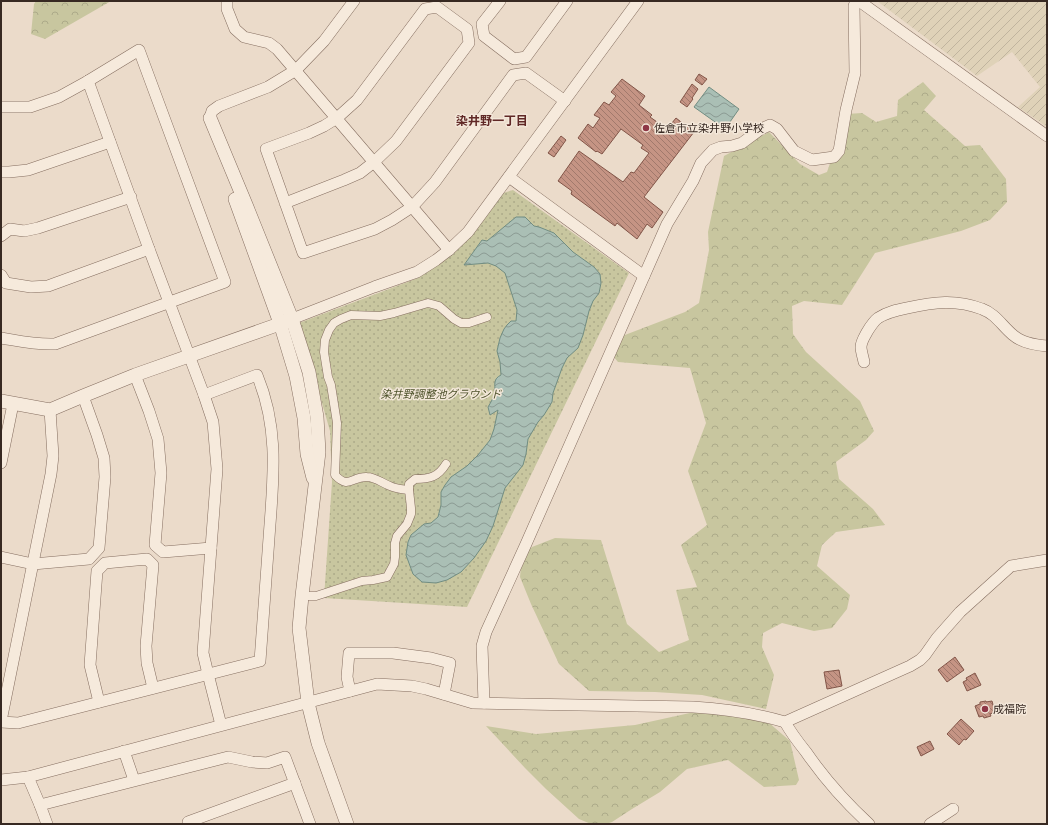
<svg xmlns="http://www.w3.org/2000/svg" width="1048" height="825" viewBox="0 0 1048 825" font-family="Merriweather,'Noto Sans JP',serif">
  <defs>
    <pattern id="farmland-furrows" width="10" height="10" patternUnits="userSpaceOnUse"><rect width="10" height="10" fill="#dfd2b8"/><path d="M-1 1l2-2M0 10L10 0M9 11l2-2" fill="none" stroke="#c0b49e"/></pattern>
    <pattern id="grass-dots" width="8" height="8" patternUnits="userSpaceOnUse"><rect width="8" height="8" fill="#c8c69f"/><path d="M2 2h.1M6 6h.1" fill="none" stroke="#acaa89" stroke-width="1.8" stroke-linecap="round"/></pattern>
    <pattern id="forest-crowns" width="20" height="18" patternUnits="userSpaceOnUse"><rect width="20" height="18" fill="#c8c69f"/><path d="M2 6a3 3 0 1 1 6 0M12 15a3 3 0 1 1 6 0" fill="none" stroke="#acaa89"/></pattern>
    <pattern id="water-waves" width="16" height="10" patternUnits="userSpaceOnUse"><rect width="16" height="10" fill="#aabfb5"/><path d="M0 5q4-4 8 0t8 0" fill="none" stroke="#8b9b93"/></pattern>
    <pattern id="building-back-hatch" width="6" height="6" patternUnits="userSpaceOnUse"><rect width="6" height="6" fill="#c59484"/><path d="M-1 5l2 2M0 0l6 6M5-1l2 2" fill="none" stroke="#a1796c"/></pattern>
  </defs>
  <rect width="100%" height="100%" fill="#ebdbca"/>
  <path fill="url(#farmland-furrows)" d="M 877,1 L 1047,1 L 1047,127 L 1018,107 L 1040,87 L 1012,52 L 977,76 Z"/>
  <path fill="url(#grass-dots)" d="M 513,190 L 629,273 L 467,607 L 324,598 L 332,482 L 330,431 L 299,323 L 418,278 L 456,251 L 503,193 Z"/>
  <g fill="url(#forest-crowns)">
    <path d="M 36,1 L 111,1 L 45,39 L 31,34 L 34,4 Z"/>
    <path d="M 923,82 L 936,96 L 924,110 L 965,146 L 980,145 L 1006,179 L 1007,202 L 990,220 L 961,231 L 875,253 L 842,305 L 804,301 L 792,306 L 793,334 L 806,352 L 860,401 L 874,431 L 866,440 L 836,462 L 839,479 L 873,509 L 885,525 L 836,532 L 822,545 L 817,566 L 850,595 L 847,609 L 832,628 L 814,631 L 782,623 L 763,633 L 762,647 L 774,675 L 766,709 L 702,695 L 655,692 L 589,691 L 559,664 L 531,604 L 520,577 L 522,556 L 532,547 L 555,538 L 601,540 L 627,624 L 659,652 L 689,640 L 676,590 L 697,587 L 681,545 L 707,525 L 688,471 L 706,423 L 690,368 L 618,362 L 613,356 L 617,338 L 685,312 L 699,303 L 709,250 L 708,232 L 724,156 L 769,132 L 800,164 L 819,175 L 827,172 L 847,114 L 862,113 L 876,122 L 897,116 L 898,100 Z"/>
    <path d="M 753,709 L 790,741 L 799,780 L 796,785 L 764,787 L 728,760 L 687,769 L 660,792 L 632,809 L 612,822 L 606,824 L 591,824 L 579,819 L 546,789 L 525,768 L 486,726 L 536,734 L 635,725 L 699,711 Z"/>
  </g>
  <g fill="url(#water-waves)" stroke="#718d82">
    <path d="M 709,87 L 739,109 L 725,129 L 694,107 Z"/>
    <path d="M 516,217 L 525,217 L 534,226 L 539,227 L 554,233 L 573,252 L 594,267 L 600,274 L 601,283 L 599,293 L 593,301 L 589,311 L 583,335 L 578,348 L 567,358 L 562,368 L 553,393 L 552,402 L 544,415 L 538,422 L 528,439 L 526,454 L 523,465 L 505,488 L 493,526 L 486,541 L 474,558 L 461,572 L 447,580 L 436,583 L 422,582 L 413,574 L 406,555 L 408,542 L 411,535 L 424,524 L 431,523 L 438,517 L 441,505 L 441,492 L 445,485 L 451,477 L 467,466 L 478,455 L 490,440 L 494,429 L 498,410 L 490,415 L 488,407 C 491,402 494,397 495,392 C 495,384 493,379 501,375 L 500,362 L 497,351 L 500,338 L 504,329 L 507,325 L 511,321 L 516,321 L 517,310 L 505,273 L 496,266 L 488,263 L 464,265 L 482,240 L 487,241 Z"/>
  </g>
  <g fill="url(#building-back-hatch)" stroke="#825548">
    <path d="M 699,74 L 707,79 L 702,85 L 695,80 Z"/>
    <path d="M 622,79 L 645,96 L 639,105 L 652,115 L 650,117 L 667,129 L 676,118 L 694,132 L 644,197 L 663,212 L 652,228 L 647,224 L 637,239 L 617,223 L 615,226 L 571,194 L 572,191 L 558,181 L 579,151 L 623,182 L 631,172 L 634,173 L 649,153 L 641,148 L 643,145 L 621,129 L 602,154 L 597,151 L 596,152 L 578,138 L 588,124 L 593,128 L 600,118 L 594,115 L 604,102 L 609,105 L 616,96 L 611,92 Z"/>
    <path d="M 692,84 L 698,89 L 692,98 L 693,99 L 687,107 L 680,102 Z"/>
    <path d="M 561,136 L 566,140 L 554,157 L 548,153 Z"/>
    <path d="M 955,657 L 964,670 L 947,682 L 938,670 Z"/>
    <path d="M 839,670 L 842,686 L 827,689 L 824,672 Z"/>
    <path d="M 975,673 L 981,685 L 967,691 L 963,682 L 967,680 L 966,678 Z"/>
    <path d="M 986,701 L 986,702 L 992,701 L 995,712 L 990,714 L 991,716 L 984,718 L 983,716 L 979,717 L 975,706 L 980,704 L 980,702 Z"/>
    <path d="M 961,719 L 974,731 L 966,740 L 964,739 L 959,745 L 947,734 Z"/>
    <path d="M 930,741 L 934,749 L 921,756 L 917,747 Z"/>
  </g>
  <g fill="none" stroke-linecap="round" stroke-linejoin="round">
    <defs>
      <g id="pedestrian">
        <path d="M 409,490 C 402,489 396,489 390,486 C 382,483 375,477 367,477 C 352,476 349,490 335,475 L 337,423 L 331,385 L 328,377 L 324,352 L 325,340 L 329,330 L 334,323 L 341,319 L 351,315 L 380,316 L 394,313 L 428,303 L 439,306 L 454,319 L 461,323 L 469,323 L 487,317"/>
        <path d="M 302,596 L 316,596 L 362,581 L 373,580 L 387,577 L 394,564 L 395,557 L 395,543 L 397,536 L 407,524 L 411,514 L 411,508 L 409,490 L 409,484 L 415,479 C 430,479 438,477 446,464"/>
      </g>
      <g id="minor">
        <path d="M 227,1 L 227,9 L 235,29 L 244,37 L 269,43 L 277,49 L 449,250"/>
        <path d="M 500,1 L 482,24 L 484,36 L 514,59 L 526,57 L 567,1"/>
        <path d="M 859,1 L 1047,136"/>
        <path d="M 88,81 L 149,249 L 204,395 L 213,422 L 217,469 L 203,653 L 208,674 L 221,725"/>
        <path d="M 1,107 L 30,107 L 59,97 L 88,81 L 139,50 L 225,282 L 55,344 C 36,345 19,341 1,338"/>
        <path d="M 210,118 L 212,111 L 219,106 L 268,87 L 296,70 L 324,41 L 354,1"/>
        <path d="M 1,172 L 9,172 L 28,170 L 110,142"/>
        <path d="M 509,177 L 644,276"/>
        <path d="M 285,203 L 344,180 L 360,173 L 374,162 L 396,141 L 469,43 L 467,29 L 437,7 L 425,9 L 357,100 L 337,118 L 324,126 L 309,133 L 266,149 L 303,253 L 375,229 L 392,220 L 412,207 L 435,182 L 513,75 L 526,73 L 565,101"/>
        <path d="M 1,236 L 10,229 L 24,231 L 38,228 L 131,197"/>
        <path d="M 1,275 L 6,283 L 31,287 L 48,286 L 149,249"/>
        <path d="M 292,319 L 374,287 L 417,272 L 436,260 L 449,250 L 468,232 L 638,1"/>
        <path d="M 864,362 C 863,357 861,351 861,347 C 861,342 865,336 867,332 C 870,327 874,321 878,318 C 887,312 897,310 907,308 C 934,302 956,299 982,309 C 996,314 1002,326 1013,335 C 1022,343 1035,345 1047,346"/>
        <path d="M 135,375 L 149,411 L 158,439 L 161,473 L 155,545 L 163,552 L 211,548"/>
        <path d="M 1,463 L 13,404"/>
        <path d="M 1,557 L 33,564 L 89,559 L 99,548 L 105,477 L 104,458 L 97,435 L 83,396"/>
        <path d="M 350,691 L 347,677 L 349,653 L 393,653 L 431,658 L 450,663 L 444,694"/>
        <path d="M 99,702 L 90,665 L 97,571 L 105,563 L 147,559 L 153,565 L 146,646 L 147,663 L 153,688"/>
        <path d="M 484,703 L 482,646 L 486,632 L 526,544 L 667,224 L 693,181 L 701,163 L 713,150 L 721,147 L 732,146 L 742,143 L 761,129 L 770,125 L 777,129 L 794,151 L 812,160 L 834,157 L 839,151 L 846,110 L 855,73 L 854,6 L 856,1"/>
        <path d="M 1,721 L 51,474 L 53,456 L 50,410"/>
        <path d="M 1,722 L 18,723 L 260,661 C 263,620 266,579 269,538 C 273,481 280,430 257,375 L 204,395"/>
        <path d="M 785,722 C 791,733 798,742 806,752 C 824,778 845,802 869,824"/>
        <path d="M 124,751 L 134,780"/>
        <path d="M 28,777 L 40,805 L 47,824"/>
        <path d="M 1,780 L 28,777 L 377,684 L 412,686 L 426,689 L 473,703 L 693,707 C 724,709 755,713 785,722 L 910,666 L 920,660 L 925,655 L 937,638 L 960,612 L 1011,566 L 1047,560"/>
        <path d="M 40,805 L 228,757 L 252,762 L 267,763 L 285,757 L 310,824"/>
        <path d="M 189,824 L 188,822 L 295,783"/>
        <path d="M 930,824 L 953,809"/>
      </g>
      <g id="tertiary">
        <path d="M 210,118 L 247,207 L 292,319 L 309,372 L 317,417 L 319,452 L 302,596 L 299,628 L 308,703 L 318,743 L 347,824"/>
        <path d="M 235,199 L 280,323 L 296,376 L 304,418 L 307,454 L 313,478"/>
        <path d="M 1,401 L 50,410 L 83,396 L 135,375 L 288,321"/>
      </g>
    </defs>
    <use href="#pedestrian" stroke="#856e60" stroke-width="9"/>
    <use href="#minor" stroke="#856e60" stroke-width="12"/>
    <use href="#tertiary" stroke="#856e60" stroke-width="14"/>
    <use href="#pedestrian" stroke="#f6eadc" stroke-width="8"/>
    <use href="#minor" stroke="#f6eadc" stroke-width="11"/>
    <use href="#tertiary" stroke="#f6eadc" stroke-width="13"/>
  </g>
  <g fill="#8e3645" stroke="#f3e7d9" stroke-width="1.5">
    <circle cx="646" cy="128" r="4"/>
    <circle cx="985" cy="709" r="4"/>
  </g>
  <g text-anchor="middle" stroke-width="3" stroke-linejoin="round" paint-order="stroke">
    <g font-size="11" fill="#372922" stroke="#f3e7d9" text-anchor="start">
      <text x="654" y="132">佐倉市立染井野小学校</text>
      <text x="993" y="713">成福院</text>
    </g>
    <g font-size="11" font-style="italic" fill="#4e522b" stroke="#f3e7d9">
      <text x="441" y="398">染井野調整池グラウンド</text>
    </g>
    <g font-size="12" font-weight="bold" fill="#602826" stroke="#f3e7d9">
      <text x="492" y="125">染井野一丁目</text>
    </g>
  </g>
  <rect width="1048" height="825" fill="none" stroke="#372922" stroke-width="4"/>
</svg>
